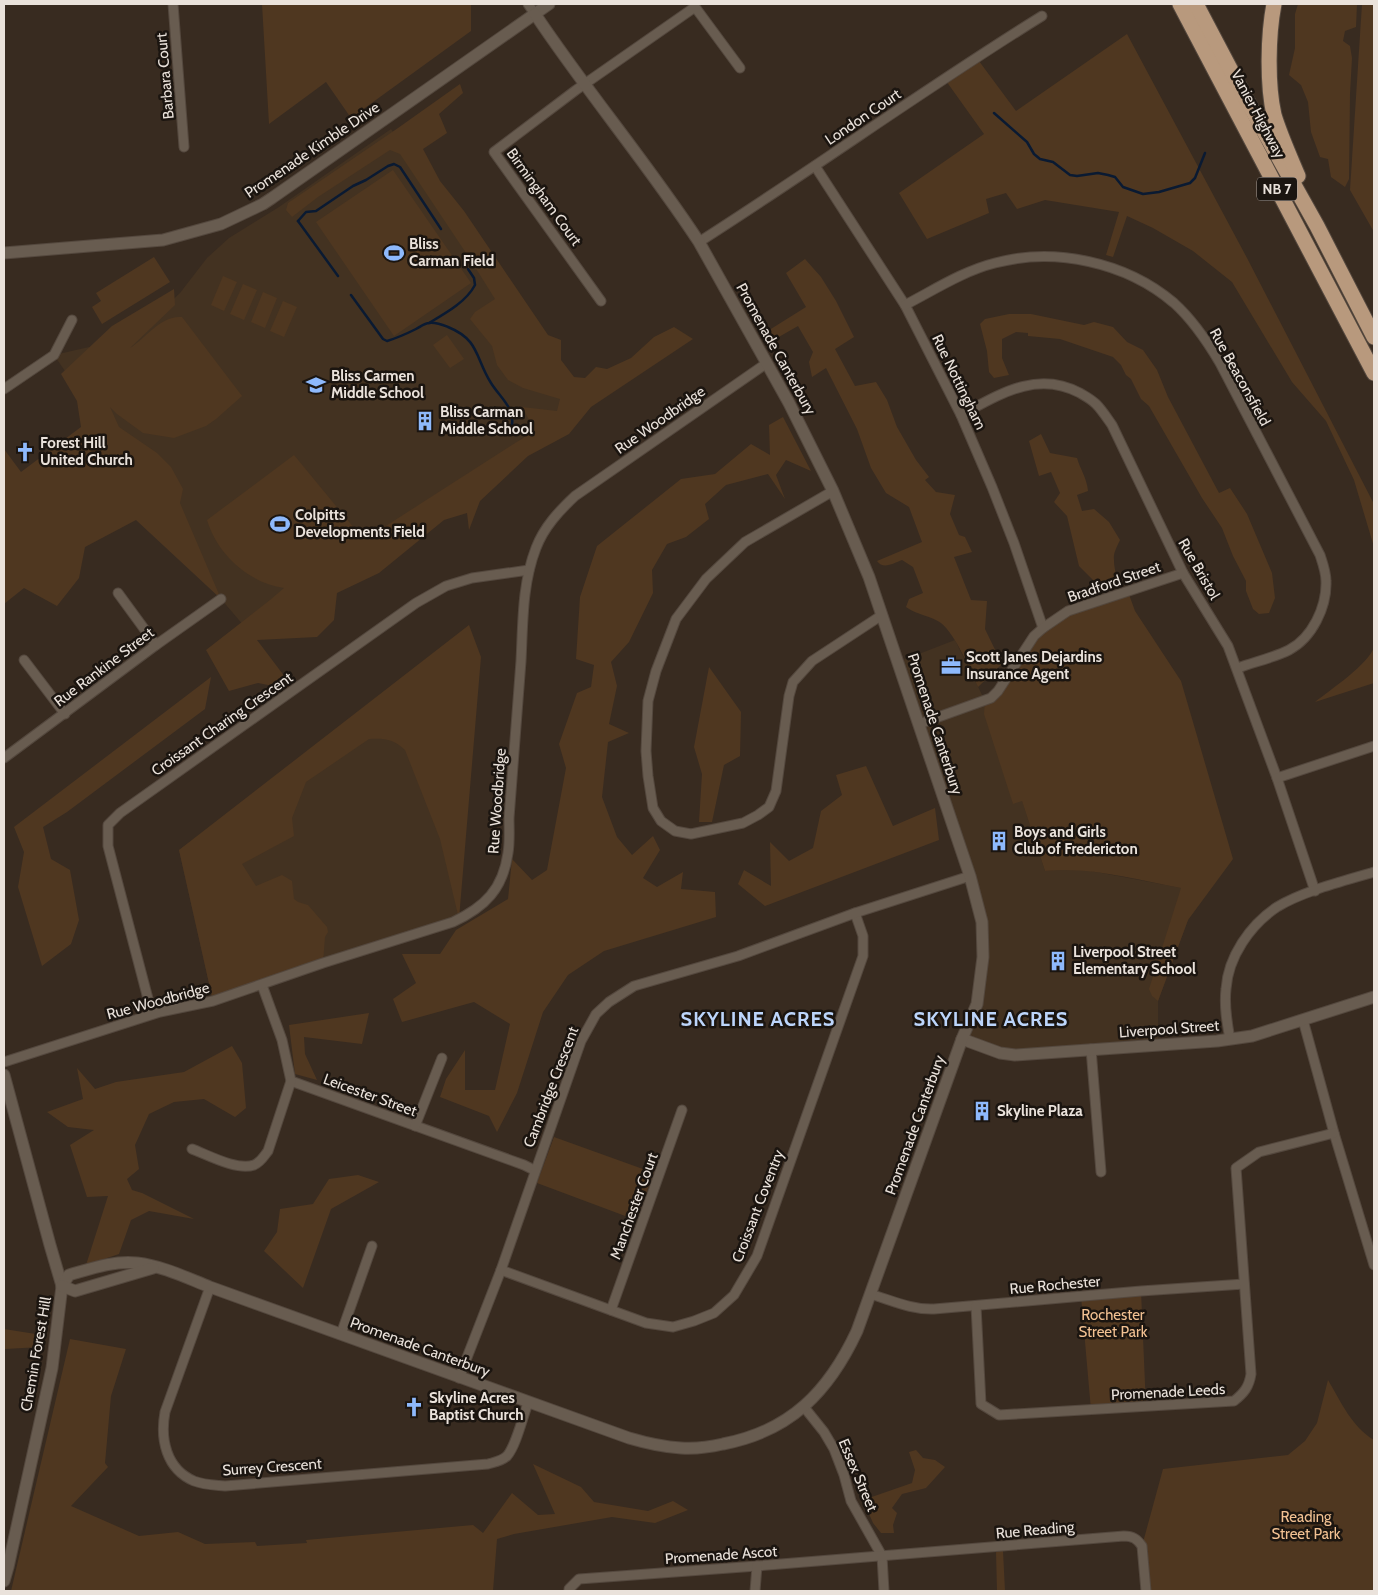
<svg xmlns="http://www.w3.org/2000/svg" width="1378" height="1595" viewBox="0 0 1378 1595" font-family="Cabin,sans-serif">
  <rect width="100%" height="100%" fill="#382b20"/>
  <g fill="#433221">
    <path d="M 391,129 L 494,282 L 566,405 L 256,640 L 221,599 L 54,355 L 98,345 L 159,313 L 180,293 L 207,258 L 229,238 L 279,207 Z"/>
    <path d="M 955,640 L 985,701 L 1013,803 L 1022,800 L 1045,871 L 1060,869 L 1086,870 L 1182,888 L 1188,920 L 1158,1001 L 1158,1045 L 1015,1055 L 962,1039 L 983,957 L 973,887 L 898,662 Z"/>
    <path d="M 450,650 L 459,919 L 213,1001 L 179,850 Z"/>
  </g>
  <g fill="#4f3720">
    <path d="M 262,4 L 471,4 L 471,31 L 351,118 L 326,82 L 269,124 Z"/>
    <path d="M 1298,4 L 1357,4 L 1356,27 L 1345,31 L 1343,41 L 1350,46 L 1352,58 L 1350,94 L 1349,179 L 1345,187 L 1331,177 L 1328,159 L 1320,157 L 1311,132 L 1308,102 L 1301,85 L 1289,75 L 1295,48 L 1295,14 Z"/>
    <path d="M 1362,4 L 1374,4 L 1374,232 L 1350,190 Z"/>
    <path d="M 1127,34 L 1247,258 L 1374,504 L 1374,547 L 1354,480 L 1326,421 L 1292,382 L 1232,282 L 1193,251 L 1153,228 L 1127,216 L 1113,257 L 1106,255 L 1119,212 L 1045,200 L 1017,209 L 1006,193 L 986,199 L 989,213 L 927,239 L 899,193 L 984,134 L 944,78 L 976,57 L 1016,111 Z"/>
    <path d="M 460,84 L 463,93 L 439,114 L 447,133 L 423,149 L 440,181 L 464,211 L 548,335 L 561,340 L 561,360 L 574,377 L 585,378 L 596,367 L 607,369 L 631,358 L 654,337 L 674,327 L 693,339 L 591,407 L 569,434 L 528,456 L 480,501 L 469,530 L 467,513 L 444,520 L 379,573 L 337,593 L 334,620 L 317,637 L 257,640 L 282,673 L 293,690 L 258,683 L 229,691 L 206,650 L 270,600 L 284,588 C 249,583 217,554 207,520 L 294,455 L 364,540 L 523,438 L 533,427 L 522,407 L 557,411 L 560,399 L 523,388 L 508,380 L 497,365 L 492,346 L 470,319 L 475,312 L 495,299 L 470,259 L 400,154 L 390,150 L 318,197 L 292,217 L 286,210 L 288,203 L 398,128 Z"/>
    <path d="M 393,170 L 471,283 L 394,336 L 316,222 Z"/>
    <path d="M 154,257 L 170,282 L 102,324 L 92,307 L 101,301 L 96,293 Z"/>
    <path d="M 805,259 L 821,277 L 836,301 L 854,337 L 835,349 L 855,386 L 876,382 L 887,400 L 897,427 L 916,460 L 929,477 L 925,480 L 936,492 L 955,495 L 950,514 L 959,535 L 965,537 L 972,552 L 954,557 L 971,600 L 987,601 L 985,629 L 1002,664 L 978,687 C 970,670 956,635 941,623 C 932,616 917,615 906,607 L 909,599 L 923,593 L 913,567 L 902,560 C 894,563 883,570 877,561 L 922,542 L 909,507 L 886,493 L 871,468 L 857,429 L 826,368 L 812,377 L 809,362 L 813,352 L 798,326 L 777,338 L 766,332 L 806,307 L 786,273 Z"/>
    <path d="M 223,276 L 237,282 L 224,311 L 211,305 Z"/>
    <path d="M 243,284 L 257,290 L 244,320 L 230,314 Z"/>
    <path d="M 174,289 L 175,305 L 130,348 C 146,338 161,315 182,317 L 242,396 L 216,419 L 206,426 L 174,438 L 143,433 L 117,414 L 110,407 L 119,427 L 157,453 L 171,467 L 183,489 L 180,503 L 221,599 L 136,520 L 85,547 L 79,578 L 57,606 L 24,588 L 4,604 L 4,449 L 21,472 L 81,427 L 77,401 L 61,374 L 112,326 Z"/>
    <path d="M 263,292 L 277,298 L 265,328 L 251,322 Z"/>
    <path d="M 283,301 L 297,307 L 284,337 L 270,331 Z"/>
    <path d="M 1009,314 L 1031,314 L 1084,325 L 1094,322 L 1113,327 L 1127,342 L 1143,350 L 1157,370 L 1168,397 L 1219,493 L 1230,488 L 1247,514 L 1272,573 L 1275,598 L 1269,613 L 1259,614 L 1253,609 L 1246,591 L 1246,581 L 1233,556 L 1222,528 L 1202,498 L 1149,406 L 1141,399 L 1131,379 L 1126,375 L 1121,365 L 1113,357 L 1060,339 L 1028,336 L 1028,333 L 1016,332 L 1002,339 L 1002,358 L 1009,375 L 994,378 L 989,372 L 987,351 L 980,324 L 985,319 Z"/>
    <path d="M 447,335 L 464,359 L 450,368 L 433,345 Z"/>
    <path d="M 783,417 L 811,471 L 786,460 L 776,475 L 785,499 L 768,474 L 726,485 L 705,504 L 709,519 L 686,537 L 667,544 L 652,570 L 653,593 L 629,642 L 611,662 L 617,686 L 609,724 L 629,733 L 608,742 L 602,797 L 617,837 L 632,855 L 653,836 L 660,850 L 643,878 L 657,887 L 683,872 L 681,889 L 715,892 L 716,917 L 604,951 L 568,975 L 543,1012 L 517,1093 L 497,1132 L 489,1116 L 440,1097 L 446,1079 L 465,1050 L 465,1090 L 495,1090 L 510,1024 L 474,1002 L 402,1022 L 393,999 L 416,983 L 402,954 L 440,954 L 456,930 L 508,899 L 512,859 L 532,880 L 547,870 L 566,768 L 559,744 L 577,693 L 591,687 L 594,665 L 576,659 L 580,597 L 597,546 L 681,479 L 715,474 L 751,444 L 770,455 L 769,425 Z"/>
    <path d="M 1041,434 L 1050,453 L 1077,458 C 1080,469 1087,478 1088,491 L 1077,495 L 1082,511 L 1094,509 L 1109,522 L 1120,540 C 1117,547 1113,553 1114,560 C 1114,570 1117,570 1114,581 L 1108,581 L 1106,588 L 1100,587 L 1079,566 L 1067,516 L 1054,502 L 1060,493 L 1051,472 L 1039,476 L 1029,441 Z"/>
    <path d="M 1127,589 L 1135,611 L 1181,681 L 1233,859 L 1188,920 L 1158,1001 L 1152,996 L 1149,989 L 1181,888 C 1137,880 1090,866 1045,871 L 1022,801 L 1013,804 L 984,714 L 985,701 L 991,698 L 1034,636 L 1068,611 Z"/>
    <path d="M 469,625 L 481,657 L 459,919 L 440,839 L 405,750 C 394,739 384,738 369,739 L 306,782 L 292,818 L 294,836 L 242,864 L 256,886 L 282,875 L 292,881 L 294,899 L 298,902 L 308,905 L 327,927 L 328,932 L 325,937 L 323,963 L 213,1001 L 179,850 Z"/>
    <path d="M 1374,647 L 1374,683 L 1315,702 C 1330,690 1369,664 1374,647 Z"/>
    <path d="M 709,667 L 741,712 L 740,756 L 724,765 L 712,822 L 699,822 L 702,774 L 694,747 Z"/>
    <path d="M 211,677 L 205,709 L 67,812 L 43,827 L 51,859 L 70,870 L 79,920 L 71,944 L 42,966 L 18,887 L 24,852 L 14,827 Z"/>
    <path d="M 866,766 L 893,826 L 935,808 L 939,840 L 765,906 L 738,884 L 744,870 L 771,886 L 770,842 L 789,861 L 813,848 L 821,811 L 842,795 L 836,775 Z"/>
    <path d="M 369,1013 L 362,1044 L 304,1037 L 305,1054 L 317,1080 L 295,1074 L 289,1025 Z"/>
    <path d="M 232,1046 L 242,1063 L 246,1108 L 235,1117 L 204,1099 L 174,1102 L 149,1114 L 135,1145 L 139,1169 L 127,1179 L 132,1190 L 142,1193 L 194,1219 L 149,1211 L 131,1220 L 119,1254 L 86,1265 L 108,1196 L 87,1197 L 70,1145 L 94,1130 L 68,1127 L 47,1112 L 83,1099 L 77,1068 L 95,1089 L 116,1082 L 184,1072 Z"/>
    <path d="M 554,1137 L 654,1173 L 636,1220 L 537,1183 Z"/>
    <path d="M 358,1175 L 379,1182 L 331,1209 L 303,1288 L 264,1251 L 277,1232 L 280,1209 L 313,1204 L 329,1179 Z"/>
    <path d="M 1141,1291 L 1146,1407 L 1091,1410 L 1081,1296 Z"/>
    <path d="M 4,1329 L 42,1335 L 41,1347 L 5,1349 L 4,1358 Z"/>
    <path d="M 70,1339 L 126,1349 L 111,1396 L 105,1463 L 108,1467 L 71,1506 L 139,1536 L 178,1532 L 205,1544 L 255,1542 L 257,1546 L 307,1543 L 306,1540 L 473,1525 L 483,1533 L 512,1493 L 538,1515 L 555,1514 L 533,1464 L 581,1487 L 594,1502 L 648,1511 L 673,1501 L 688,1510 L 655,1523 L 612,1517 L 514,1534 L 497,1539 L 493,1591 L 11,1591 Z"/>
    <path d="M 1328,1380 C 1341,1402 1352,1427 1374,1440 L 1374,1591 L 1146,1591 L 1142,1546 L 1163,1469 L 1288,1455 L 1305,1441 L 1317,1423 Z"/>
    <path d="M 916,1450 L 923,1458 L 935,1460 L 945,1467 L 926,1488 L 902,1494 L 892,1508 L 897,1513 L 893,1525 L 894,1533 L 881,1533 L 873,1523 L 863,1500 L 912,1483 L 915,1470 L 909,1452 Z"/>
    <path d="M 996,1551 L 1003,1551 L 1005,1591 L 997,1591 Z"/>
  </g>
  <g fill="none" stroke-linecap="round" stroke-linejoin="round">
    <g stroke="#0a1a32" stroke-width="2.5">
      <path d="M 994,113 L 1027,142 L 1034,154 L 1040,159 L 1053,162 L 1070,175 L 1077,176 L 1098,173 L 1108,175 L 1115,177 L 1123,187 L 1143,194 L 1159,192 L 1190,183 L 1195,178 L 1205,153"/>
      <path d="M 298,221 L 306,212 L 316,211 L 353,186 L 366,180 L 388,166 L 394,164 L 400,167 L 441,229"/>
      <path d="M 298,221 L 338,276"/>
      <path d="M 351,295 L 383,339 L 387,341 C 397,338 406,334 416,329 C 420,327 425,323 429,323 C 436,322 443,325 448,327 C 480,340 475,358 491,383 C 501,399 517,409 511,430"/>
      <path d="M 429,323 C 446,313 466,302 475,285 L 474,278 L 468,269"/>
    </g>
    <defs>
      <g id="minor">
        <path d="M 173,4 L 184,147"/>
        <path d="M 528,4 L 535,14"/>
        <path d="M 815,166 L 905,305 L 961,415 L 992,487 L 1014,543 L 1043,628"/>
        <path d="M 699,242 C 815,168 926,88 1042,16"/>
        <path d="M 601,301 L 494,152 L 576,90 L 695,7 L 740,68"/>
        <path d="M 905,305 C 934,290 963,271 995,263 C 1055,247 1126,262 1174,303 C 1193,320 1207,341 1220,363 L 1320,555 C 1323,564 1326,572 1326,581 C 1327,607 1312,638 1289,650 C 1273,658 1254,662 1238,668"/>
        <path d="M 4,389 L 54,355 L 72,320"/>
        <path d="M 961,415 C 1000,394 1037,370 1080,393 C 1085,396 1091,399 1096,404 C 1102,410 1107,418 1112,425 L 1183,573 L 1228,646 L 1277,778 L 1315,891"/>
        <path d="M 833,491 L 745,542 L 706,579 L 676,619 L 656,671 L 648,701 L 646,751 L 648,776 L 653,808 L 661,821 L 675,831 L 691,834 L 743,823 L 758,815 L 769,807 L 776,791 L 789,696 L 793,682 L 812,661 L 882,615"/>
        <path d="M 118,593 L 156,645"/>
        <path d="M 24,660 L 65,714"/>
        <path d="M 919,724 L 991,698 L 998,691 L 1034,636 L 1043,628 L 1068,611 L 1183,573"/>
        <path d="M 4,758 L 156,645 L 221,599"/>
        <path d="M 1277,778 L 1374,746"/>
        <path d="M 262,985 L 282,1040 L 291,1081 L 524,1165 L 534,1170"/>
        <path d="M 152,1014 L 108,846 L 108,825 L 120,813 L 416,603 L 446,586 L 472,578 L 529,570"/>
        <path d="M 1303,1020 L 1334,1133 L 1374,1265"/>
        <path d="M 1230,1039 C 1227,1023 1224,1006 1226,989 C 1228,957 1250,925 1277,907 C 1303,891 1344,881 1374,872"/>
        <path d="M 1091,1049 L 1101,1172"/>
        <path d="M 4,1062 L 160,1012 L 213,1001 L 323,963 L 453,922 C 485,907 503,889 508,853 C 510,841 509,829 509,818 C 513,765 517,713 521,661 C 523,623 522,584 536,548 C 544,527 559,511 575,496 L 767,363"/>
        <path d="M 415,1126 L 442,1058"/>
        <path d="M 192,1149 C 208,1155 237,1171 254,1165 C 261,1162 264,1156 268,1151 L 291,1081"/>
        <path d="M 501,1270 L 646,1323 L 673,1327 L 694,1321 L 714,1313 L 734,1295 L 757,1256 L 863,956 L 863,936 L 855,913"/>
        <path d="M 210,1287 L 165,1412 C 160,1439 166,1469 194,1481 C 204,1485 215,1485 225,1486 L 488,1464 C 495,1462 502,1461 507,1456 C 516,1446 523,1416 528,1403"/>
        <path d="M 870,1294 C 891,1300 911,1310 934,1309 L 1141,1291 L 1244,1284"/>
        <path d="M 976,1306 L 981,1404 L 999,1415 L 1234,1401 C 1244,1393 1249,1387 1251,1374 L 1236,1168 L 1259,1152 L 1334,1133"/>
        <path d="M 611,1310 L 682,1110"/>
        <path d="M 341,1334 L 372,1246"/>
        <path d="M 459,1378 L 501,1270 L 581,1041 L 596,1014 L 609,1002 L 634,986 L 738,956 L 855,913 L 970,876"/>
        <path d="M 804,1407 L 824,1432 L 834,1449 L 844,1475 L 851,1501 L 882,1556 L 884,1591"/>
        <path d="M 569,1591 L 569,1589 L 579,1579 L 757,1566 L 1124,1536 C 1133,1536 1137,1539 1142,1546 L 1146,1591"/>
        <path d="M 755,1591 L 757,1566"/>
      </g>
      <g id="tertiary">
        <path d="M 4,253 L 163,240 L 221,224 L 263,204 L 272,198 L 549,4"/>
        <path d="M 962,1039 L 1000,1053 L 1015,1055 L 1217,1041 L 1252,1036 L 1374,997"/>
        <path d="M 4,1075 L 50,1245 L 62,1286 L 52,1368 L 8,1567 L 4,1581"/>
        <path d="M 62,1286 L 69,1275 C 90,1269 115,1260 137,1263 C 163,1266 187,1278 210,1287 L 629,1438 C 646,1443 663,1447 681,1448 C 695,1449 710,1447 723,1444 C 791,1431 829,1391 857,1331 L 962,1039 L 977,1004 L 983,957 L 982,922 L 970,876 L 869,577 L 833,491 L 789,403 L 699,242 C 648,164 587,92 535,14"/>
        <path d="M 62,1286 L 75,1291 L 153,1268"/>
      </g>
      <g id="motorway">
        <path d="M 1180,4 L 1374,373"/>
        <path d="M 1196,4 L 1246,99 L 1317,226 L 1374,337"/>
        <path d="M 1274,4 C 1268,35 1267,84 1274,115 C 1280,135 1290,157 1298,176"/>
      </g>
    </defs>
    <use href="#minor" stroke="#54483e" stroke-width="11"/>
    <use href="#tertiary" stroke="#54483e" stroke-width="13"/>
    <use href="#motorway" stroke="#54483e" stroke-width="17"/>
    <use href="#minor" stroke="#685c50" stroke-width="9"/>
    <use href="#tertiary" stroke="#685c50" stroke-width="11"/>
    <use href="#motorway" stroke="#b8997d" stroke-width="15"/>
  </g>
  <defs>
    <symbol id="stadium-bare" viewBox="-9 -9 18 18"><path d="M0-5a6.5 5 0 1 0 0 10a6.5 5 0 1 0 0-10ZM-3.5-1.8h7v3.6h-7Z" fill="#8eb9fc" stroke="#1b1510" stroke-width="2.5" paint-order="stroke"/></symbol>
    <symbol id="school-bare" viewBox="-9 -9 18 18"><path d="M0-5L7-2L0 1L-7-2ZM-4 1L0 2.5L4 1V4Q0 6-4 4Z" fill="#8eb9fc" stroke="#1b1510" stroke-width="2.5" paint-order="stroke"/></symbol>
    <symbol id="building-bare" viewBox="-9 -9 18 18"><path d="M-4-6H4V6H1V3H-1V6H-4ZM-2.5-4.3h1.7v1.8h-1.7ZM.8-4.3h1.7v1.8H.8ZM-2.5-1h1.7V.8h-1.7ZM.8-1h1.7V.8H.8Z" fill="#8eb9fc" stroke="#1b1510" stroke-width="2.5" paint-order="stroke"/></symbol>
    <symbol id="church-bare" viewBox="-9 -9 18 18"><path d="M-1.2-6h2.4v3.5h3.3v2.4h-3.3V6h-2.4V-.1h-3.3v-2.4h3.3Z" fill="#8eb9fc" stroke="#1b1510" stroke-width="2.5" paint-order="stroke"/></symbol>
    <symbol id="office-bare" viewBox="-9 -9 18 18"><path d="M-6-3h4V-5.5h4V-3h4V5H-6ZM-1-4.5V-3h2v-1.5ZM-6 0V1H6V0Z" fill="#8eb9fc" stroke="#1b1510" stroke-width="2.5" paint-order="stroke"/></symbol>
  </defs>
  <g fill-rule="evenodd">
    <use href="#stadium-bare" x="380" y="239" width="28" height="28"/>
    <use href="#school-bare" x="302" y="371" width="28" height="28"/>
    <use href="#building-bare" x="411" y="407" width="28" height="28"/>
    <use href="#church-bare" x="11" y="438" width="28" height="28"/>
    <use href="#stadium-bare" x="266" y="510" width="28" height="28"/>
    <use href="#office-bare" x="937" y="652" width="28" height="28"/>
    <use href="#building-bare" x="985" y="827" width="28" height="28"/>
    <use href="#building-bare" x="1044" y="947" width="28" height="28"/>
    <use href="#building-bare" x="968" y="1097" width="28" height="28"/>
    <use href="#church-bare" x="400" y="1393" width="28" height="28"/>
  </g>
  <g text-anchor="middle" stroke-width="5" stroke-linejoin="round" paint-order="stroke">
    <rect fill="#1b1510" stroke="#aca49e" stroke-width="1" x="1257" y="177.5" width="40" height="23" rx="4"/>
    <g font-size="14" font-weight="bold" fill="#eae2db">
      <text x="1277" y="194">NB 7</text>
    </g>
    <g font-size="15" fill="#eae2db" stroke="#1b1510">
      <text transform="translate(165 76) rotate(-95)" y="5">Barbara Court</text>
      <text transform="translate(1258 114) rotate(62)" y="5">Vanier Highway</text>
      <text transform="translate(863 117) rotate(-34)" y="5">London Court</text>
      <text transform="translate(312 150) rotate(-34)" y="5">Promenade Kimble Drive</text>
      <text transform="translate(544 197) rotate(54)" y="5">Birmingham Court</text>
      <text transform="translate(776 349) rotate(61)" y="5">Promenade Canterbury</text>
      <text transform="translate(1240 377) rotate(61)" y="5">Rue Beaconsfield</text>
      <text transform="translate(959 382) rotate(64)" y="5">Rue Nottingham</text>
      <text transform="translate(660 420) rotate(-35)" y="5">Rue Woodbridge</text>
      <text transform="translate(1199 569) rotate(60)" y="5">Rue Bristol</text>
      <text transform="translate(1114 582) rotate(-19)" y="5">Bradford Street</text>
      <text transform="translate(104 667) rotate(-37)" y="5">Rue Rankine Street</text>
      <text transform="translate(222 724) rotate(-35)" y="5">Croissant Charing Crescent</text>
      <text transform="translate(935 724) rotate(72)" y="5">Promenade Canterbury</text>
      <text transform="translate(497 801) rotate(-86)" y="5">Rue Woodbridge</text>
      <text transform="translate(158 1001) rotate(-15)" y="5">Rue Woodbridge</text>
      <text transform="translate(1169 1029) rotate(-4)" y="5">Liverpool Street</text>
      <text transform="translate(551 1087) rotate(-69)" y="5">Cambridge Crescent</text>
      <text transform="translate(370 1095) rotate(20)" y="5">Leicester Street</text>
      <text transform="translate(915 1125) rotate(-70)" y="5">Promenade Canterbury</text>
      <text transform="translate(634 1206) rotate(-70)" y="5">Manchester Court</text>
      <text transform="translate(758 1206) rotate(-69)" y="5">Croissant Coventry</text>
      <text transform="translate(1055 1285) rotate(-5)" y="5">Rue Rochester</text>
      <text transform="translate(420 1347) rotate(20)" y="5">Promenade Canterbury</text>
      <text transform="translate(36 1354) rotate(-80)" y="5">Chemin Forest Hill</text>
      <text transform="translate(1168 1392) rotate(-3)" y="5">Promenade Leeds</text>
      <text transform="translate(272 1467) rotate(-4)" y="5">Surrey Crescent</text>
      <text transform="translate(858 1475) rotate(67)" y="5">Essex Street</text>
      <text transform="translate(1035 1530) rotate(-5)" y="5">Rue Reading</text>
      <text transform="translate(721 1555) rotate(-4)" y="5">Promenade Ascot</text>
    </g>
    <g font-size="15" font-weight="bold" fill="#eae2db" stroke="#1b1510" text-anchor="start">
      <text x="409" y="249">Bliss<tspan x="409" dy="17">Carman Field</tspan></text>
      <text x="331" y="381">Bliss Carmen<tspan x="331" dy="17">Middle School</tspan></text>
      <text x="440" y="417">Bliss Carman<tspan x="440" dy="17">Middle School</tspan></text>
      <text x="40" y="448">Forest Hill<tspan x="40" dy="17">United Church</tspan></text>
      <text x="295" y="520">Colpitts<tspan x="295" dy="17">Developments Field</tspan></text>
      <text x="966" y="662">Scott Janes Dejardins<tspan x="966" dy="17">Insurance Agent</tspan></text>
      <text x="1014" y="837">Boys and Girls<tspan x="1014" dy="17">Club of Fredericton</tspan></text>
      <text x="1073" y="957">Liverpool Street<tspan x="1073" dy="17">Elementary School</tspan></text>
      <text x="997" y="1116">Skyline Plaza</text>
      <text x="429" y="1403">Skyline Acres<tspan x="429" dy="17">Baptist Church</tspan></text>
    </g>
    <g font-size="15" fill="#f2c192" stroke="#1b1510">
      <text x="1113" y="1320">Rochester<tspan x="1113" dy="17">Street Park</tspan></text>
      <text x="1306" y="1522">Reading<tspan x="1306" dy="17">Street Park</tspan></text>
    </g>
    <g font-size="20" font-weight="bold" letter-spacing="1" fill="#bcd5fb" stroke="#1b1510">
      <text x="758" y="1026">SKYLINE ACRES</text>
      <text x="991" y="1026">SKYLINE ACRES</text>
    </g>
  </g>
  <rect width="1378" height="1595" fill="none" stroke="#eae2db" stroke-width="10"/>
</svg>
